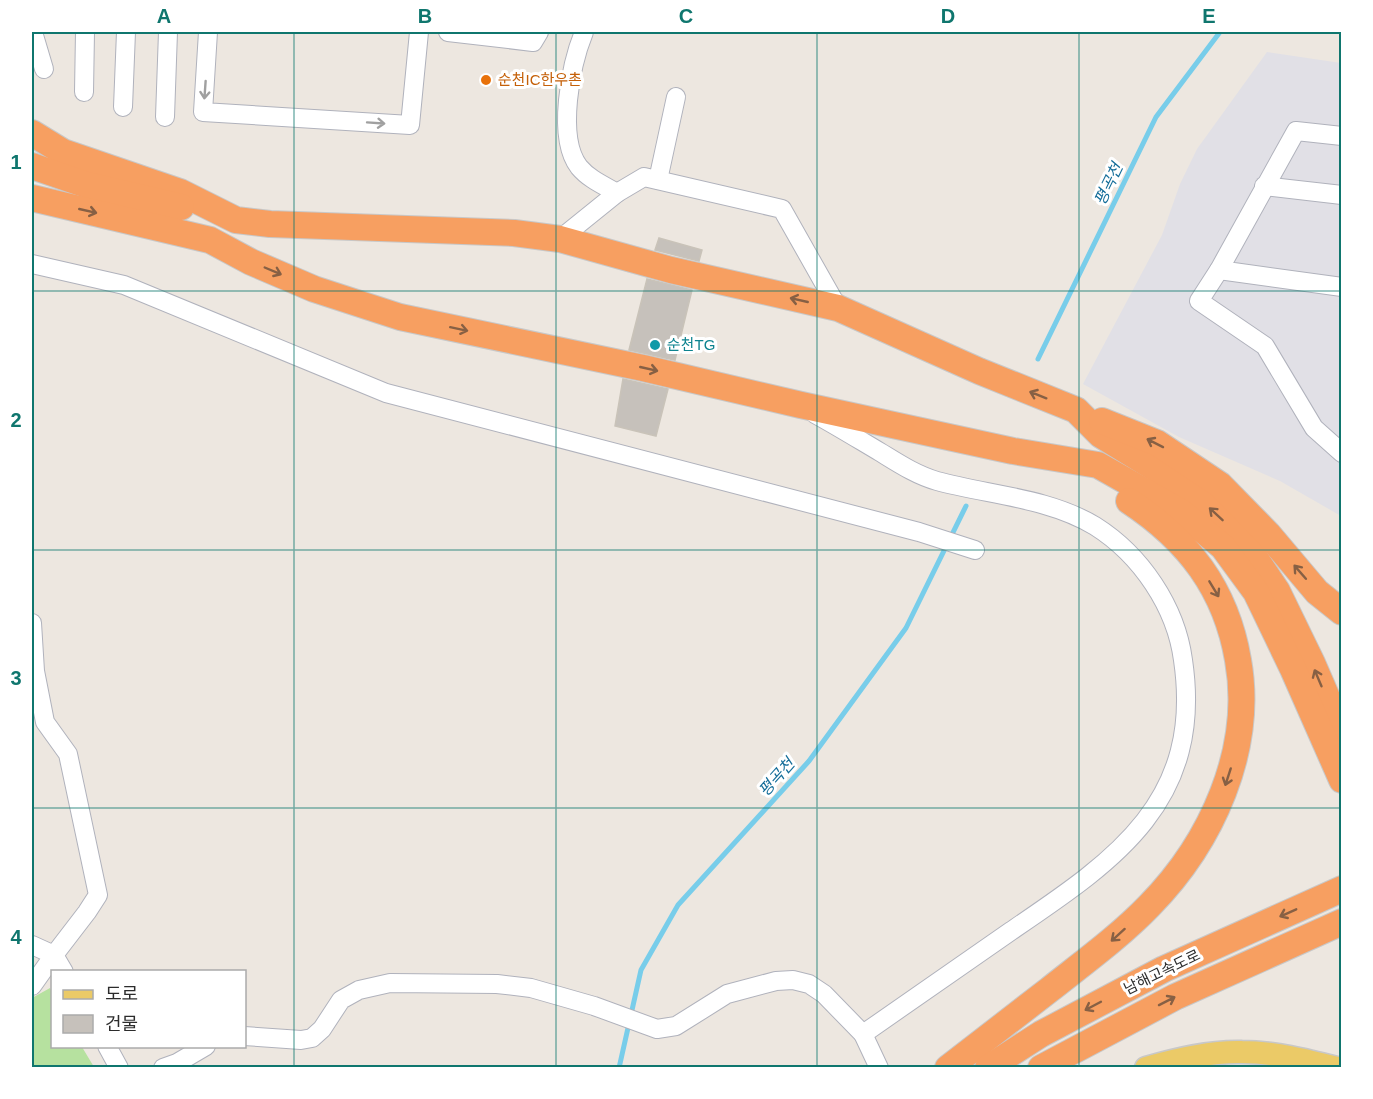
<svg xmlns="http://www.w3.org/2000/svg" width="1373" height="1099" viewBox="0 0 1373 1099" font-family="Arial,'Noto Sans KR',sans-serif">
  <rect width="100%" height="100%" fill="#ede7e0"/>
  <path fill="#e1e0e6" d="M 1267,52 L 1341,63 L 1341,516 L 1280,481 L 1179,437 L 1083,384 L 1162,235 L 1180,184 L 1197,149 Z"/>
  <path fill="#b6e19f" d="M 50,988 L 52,993 L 52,1046 L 82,1047 L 94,1067 L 32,1067 L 32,998 Z"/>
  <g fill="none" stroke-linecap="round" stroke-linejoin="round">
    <g stroke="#78cdea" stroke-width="5">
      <path d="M 1038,359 L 1156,117 L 1220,32"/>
      <path d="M 619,1068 L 641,970 L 678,905 L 809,761 L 906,628 L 966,506"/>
    </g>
  </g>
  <g fill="#c6c1bb" stroke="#c9c3b9" stroke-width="1.5">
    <path d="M 659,238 L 702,250 L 699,261 L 655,250 Z"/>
    <path d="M 647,279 L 692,290 L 675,360 L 629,350 Z"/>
    <path d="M 623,379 L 668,389 L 656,436 L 615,426 Z"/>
  </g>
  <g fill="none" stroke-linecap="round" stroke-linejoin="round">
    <defs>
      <g id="minor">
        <path d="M 33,32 L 44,69"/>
        <path d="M 208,32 L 203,112 L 410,125 L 419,32"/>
        <path d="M 448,32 L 533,42 L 539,32"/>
        <path d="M 584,32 C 571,64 556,137 579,167 C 589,179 603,185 617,193"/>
        <path d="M 84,92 L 85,32"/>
        <path d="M 123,107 L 126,32"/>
        <path d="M 165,117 L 168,32"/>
        <path d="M 1342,136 L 1296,131 L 1219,270 L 1342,287"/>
        <path d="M 658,180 L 676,97"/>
        <path d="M 1264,186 L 1342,195"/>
        <path d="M 560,239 L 617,193 L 644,177 L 782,209 L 838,308"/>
        <path d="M 32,264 L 124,285 L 386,393 L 919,532 L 975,550"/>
        <path d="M 1219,270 L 1199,301 L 1265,346 L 1314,428 L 1342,453"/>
        <path d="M 815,414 C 837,426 858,439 880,452 C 898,463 916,475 937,481 C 989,495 1049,498 1095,526 C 1141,555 1176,607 1183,660 C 1204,802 1114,861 1011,931 C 961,966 912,1000 863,1034"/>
        <path d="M 32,623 L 35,671 L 45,722 L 68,754 L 98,895 L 87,912 L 54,955 L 32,945"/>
        <path d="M 32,986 L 54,955 L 64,972"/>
        <path d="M 244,1036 L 301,1040 L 312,1038 L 322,1029 L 341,1000 L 359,990 L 390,983 L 497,984 L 531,988 L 594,1006 L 657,1029 L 676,1026 L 727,994 L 776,981 L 793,980 L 809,984 L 824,994 L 863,1034 L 879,1068"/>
        <path d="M 107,1046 L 119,1068"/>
        <path d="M 163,1068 L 177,1063 L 206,1046"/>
      </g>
      <path id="major" d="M 1146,1068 C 1177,1059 1210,1051 1242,1052 C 1274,1052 1306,1060 1337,1068"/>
      <g id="highway">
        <path d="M 32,133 L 63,152 L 180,192 L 236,220 L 270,224 L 514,233 L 560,239 L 671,270 L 838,308 L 979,371 L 1076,410 L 1101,435 L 1192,491 L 1241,537 L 1277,591 L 1312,663 L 1342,732"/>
        <path d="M 32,166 L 87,185 L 181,207"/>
        <path d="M 32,198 L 210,240 L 251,262 L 314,289 L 400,317 L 643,368 L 801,405 L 1013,451 L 1098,465 L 1181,512 L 1223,547 L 1256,592 L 1293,669 L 1342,780"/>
        <path d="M 1102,421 L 1157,443 L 1220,485 L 1268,534 L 1317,592 L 1342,612"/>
        <path d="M 948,1068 C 982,1042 1015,1016 1049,990 C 1083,963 1119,937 1149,906 C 1212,842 1254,749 1238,660 C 1226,589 1188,540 1129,501"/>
        <path d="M 988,1068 L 1041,1034 L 1164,969 L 1342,889"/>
        <path d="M 1041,1068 L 1175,997 L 1342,922"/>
      </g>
    </defs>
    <use href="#minor" stroke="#b0b2bc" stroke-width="20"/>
    <use href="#major" stroke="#c8c8c8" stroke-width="25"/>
    <use href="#highway" stroke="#c8c8c8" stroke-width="28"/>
    <use href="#minor" stroke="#fff" stroke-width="18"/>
    <use href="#major" stroke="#ebca67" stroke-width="22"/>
    <use href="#highway" stroke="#f79f61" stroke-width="26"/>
  </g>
  <defs><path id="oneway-shaft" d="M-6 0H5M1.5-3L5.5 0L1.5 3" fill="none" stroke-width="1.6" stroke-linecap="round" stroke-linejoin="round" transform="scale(1.5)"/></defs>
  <g stroke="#a0a0a0">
    <use href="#oneway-shaft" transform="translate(205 90) rotate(94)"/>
    <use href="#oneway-shaft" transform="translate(376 123) rotate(4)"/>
  </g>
  <g stroke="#876044">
    <use href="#oneway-shaft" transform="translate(88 211) rotate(13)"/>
    <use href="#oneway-shaft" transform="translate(273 271) rotate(23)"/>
    <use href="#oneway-shaft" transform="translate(799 300) rotate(-167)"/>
    <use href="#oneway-shaft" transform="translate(459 329) rotate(12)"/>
    <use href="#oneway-shaft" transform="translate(649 369) rotate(13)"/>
    <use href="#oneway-shaft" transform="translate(1038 395) rotate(-158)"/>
    <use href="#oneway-shaft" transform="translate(1155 443) rotate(-153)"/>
    <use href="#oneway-shaft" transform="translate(1216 514) rotate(-137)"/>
    <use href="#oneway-shaft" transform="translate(1300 572) rotate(-131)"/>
    <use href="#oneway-shaft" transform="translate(1214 589) rotate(59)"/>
    <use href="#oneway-shaft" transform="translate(1318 678) rotate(-113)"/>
    <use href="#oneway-shaft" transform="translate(1228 777) rotate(108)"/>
    <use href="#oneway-shaft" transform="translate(1288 913) rotate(156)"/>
    <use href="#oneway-shaft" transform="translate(1118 935) rotate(138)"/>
    <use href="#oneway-shaft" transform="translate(1167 1001) rotate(-27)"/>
    <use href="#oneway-shaft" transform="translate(1093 1006) rotate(152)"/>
  </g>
  <path fill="none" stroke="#0f766e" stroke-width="1.5" stroke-opacity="0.55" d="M 294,32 L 294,1068M 556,32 L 556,1068M 817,32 L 817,1068M 1079,32 L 1079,1068M 32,291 L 1342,291M 32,550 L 1342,550M 32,808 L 1342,808"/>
  <circle fill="#e8710a" stroke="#fff" stroke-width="2" cx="486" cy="80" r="6"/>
  <circle fill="#0f9aa8" stroke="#fff" stroke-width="2" cx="655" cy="345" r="6"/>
  <g text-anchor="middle" stroke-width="6" stroke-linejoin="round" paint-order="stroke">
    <g font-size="15" fill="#c56008" stroke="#fff" text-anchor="start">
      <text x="498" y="85">순천IC한우촌</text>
    </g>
    <g font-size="15" fill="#0d838f" stroke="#fff" text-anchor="start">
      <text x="667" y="350">순천TG</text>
    </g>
    <g font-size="15" fill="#2c2c2c" stroke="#fff">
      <text transform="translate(1162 972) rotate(-26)" y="5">남해고속도로</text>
    </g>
    <g font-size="16" font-style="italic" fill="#146d99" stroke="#fff">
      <text transform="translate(1108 184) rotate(-64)" y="6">평곡천</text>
      <text transform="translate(776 777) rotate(-48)" y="6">평곡천</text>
    </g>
  </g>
  <rect width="1373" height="1099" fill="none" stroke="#ffffff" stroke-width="66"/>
  <rect x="51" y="970" width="195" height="78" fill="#ffffff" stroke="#ababab" stroke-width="1.5"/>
  <rect x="63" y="990" width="30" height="9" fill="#ebca67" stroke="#ababab" stroke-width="1.5"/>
  <text x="105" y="1000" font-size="18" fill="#2c2c2c">도로</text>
  <rect x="63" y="1015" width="30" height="18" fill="#c6c1bb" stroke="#ababab" stroke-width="1.5"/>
  <text x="105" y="1030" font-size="18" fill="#2c2c2c">건물</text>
  <rect x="33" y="33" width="1307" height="1033" fill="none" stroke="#0f766e" stroke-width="2"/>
  <g font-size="20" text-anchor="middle" font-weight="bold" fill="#0f766e">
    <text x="164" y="23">A</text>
    <text x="425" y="23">B</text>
    <text x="686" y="23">C</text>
    <text x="948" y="23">D</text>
    <text x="1209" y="23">E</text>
    <text x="16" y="169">1</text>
    <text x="16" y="427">2</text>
    <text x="16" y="685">3</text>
    <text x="16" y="944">4</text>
  </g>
</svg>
